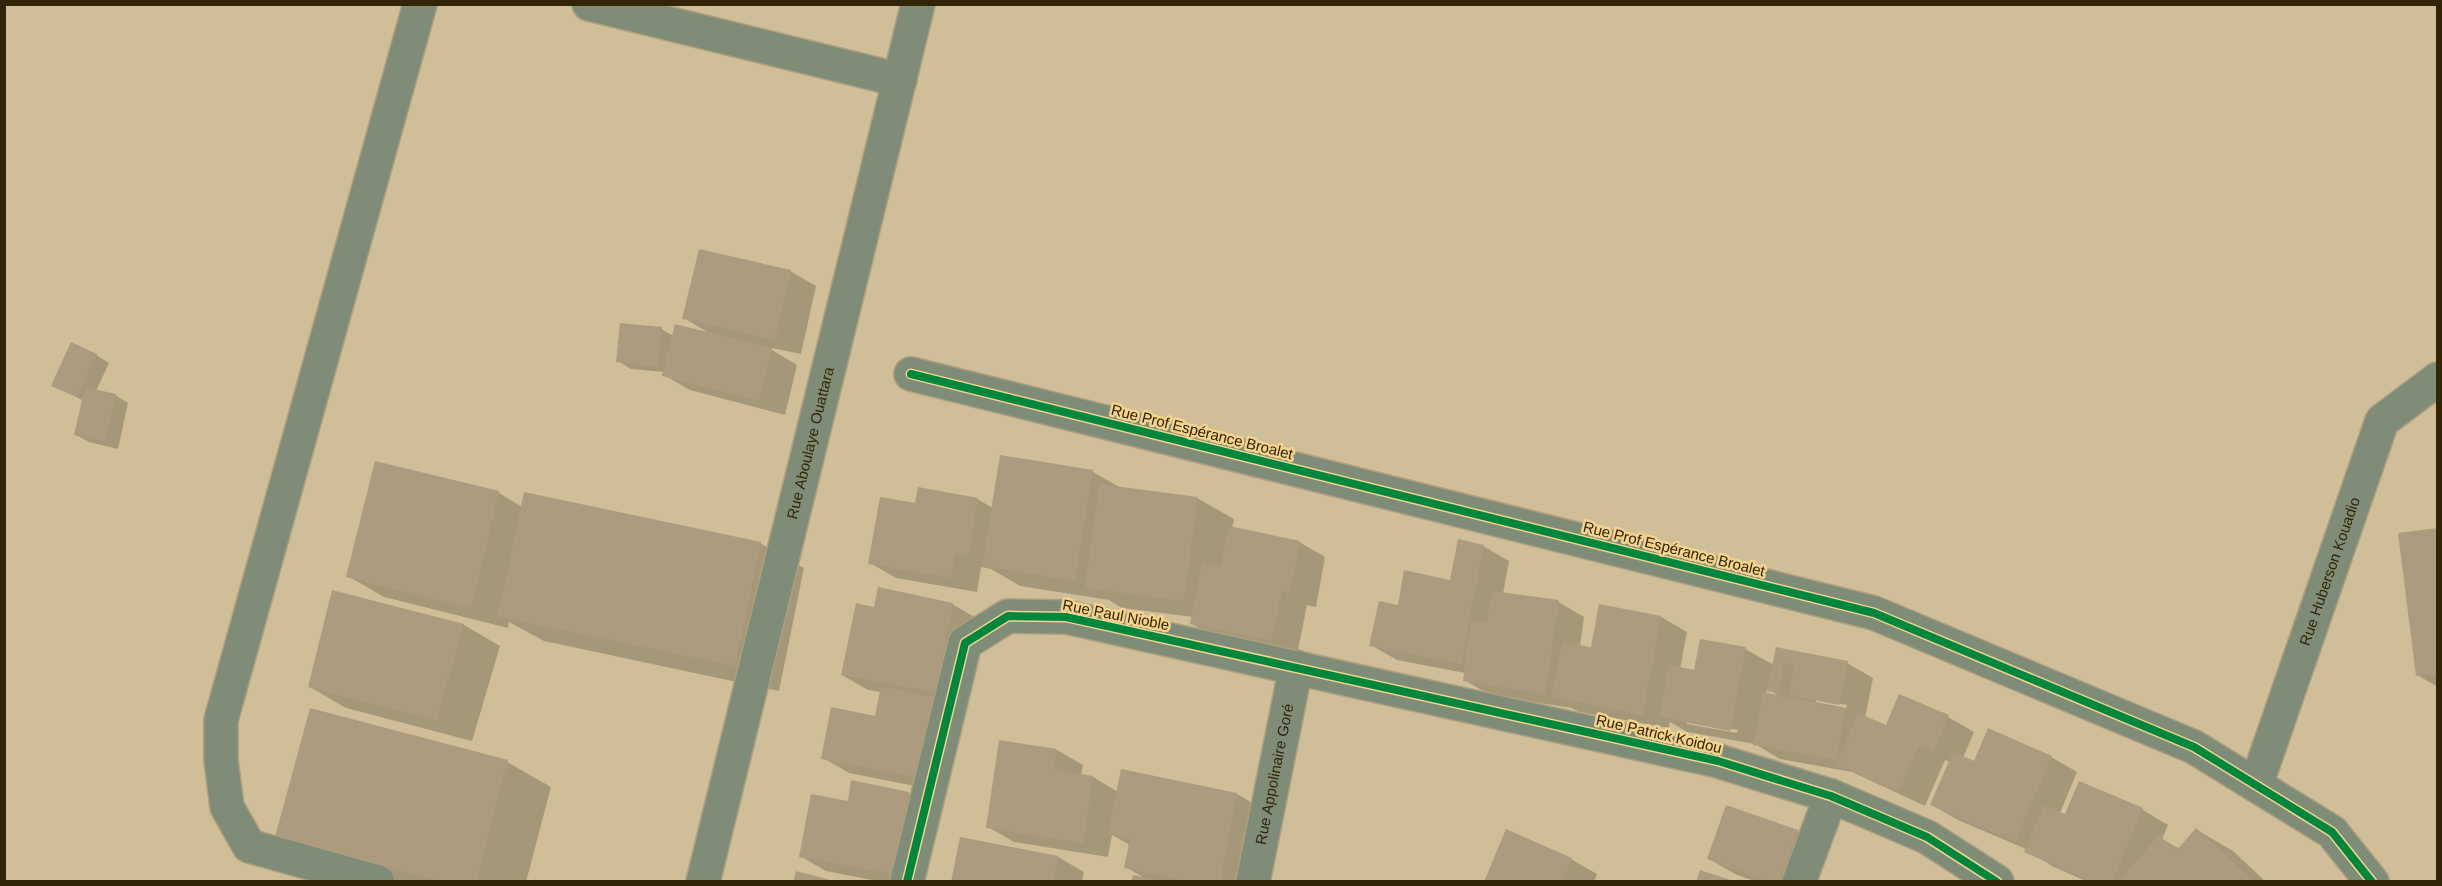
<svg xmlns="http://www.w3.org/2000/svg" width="2442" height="886" viewBox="0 0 2442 886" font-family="Helvetica,sans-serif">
  <rect width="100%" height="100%" fill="#cfbe97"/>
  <g fill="#0003" fill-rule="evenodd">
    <path d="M 790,271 L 816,286 L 801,354 L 767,347 L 797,365 L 785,415 L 690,390 L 664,375 L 664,372 L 631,369 L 618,361 L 661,329 L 674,336 L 709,333 L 684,318 Z"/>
    <path d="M 96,355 L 109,363 L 96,391 L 115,395 L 128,403 L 118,449 L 89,442 L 76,435 L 84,401 L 53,385 Z"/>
    <path d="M 376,463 L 499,493 L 522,507 L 760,543 L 804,568 L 779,691 L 544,641 L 509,622 L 508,628 L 384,597 L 348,576 Z"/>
    <path d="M 1093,472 L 1121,488 L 1197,498 L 1234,519 L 1232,528 L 1299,542 L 1325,557 L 1316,607 L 1307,605 L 1297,655 L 1218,639 L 1192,624 L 1193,617 L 1122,608 L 1109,600 L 1020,586 L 991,569 L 981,567 L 977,592 L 896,578 L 870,563 L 916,504 L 977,499 L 993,508 Z"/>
    <path d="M 2438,529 L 2438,687 L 2417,675 Z"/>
    <path d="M 1483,546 L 1509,561 L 1503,594 L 1558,602 L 1584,617 L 1580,647 L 1592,649 L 1661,617 L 1687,632 L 1680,669 L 1695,671 L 1745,649 L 1774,665 L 1777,649 L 1847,663 L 1873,678 L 1865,718 L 1886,727 L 1900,696 L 1948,717 L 1974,732 L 1963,758 L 1975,763 L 2051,757 L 2077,772 L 2060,813 L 2066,816 L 2080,783 L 2143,810 L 2168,825 L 2162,839 L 2180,849 L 2197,830 L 2233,851 L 2266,882 L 2088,882 L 2052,866 L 2026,849 L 1958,820 L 1932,805 L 1950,762 L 1945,760 L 1925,806 L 1852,772 L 1780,759 L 1755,744 L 1687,732 L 1670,722 L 1669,728 L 1579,712 L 1572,708 L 1490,695 L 1464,680 L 1465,673 L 1397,660 L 1371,645 L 1399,606 L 1451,581 ZM 1767,689 L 1781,697 L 1766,694 ZM 1816,699 L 1847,705 L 1846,708 L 1816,702 ZM 1687,721 L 1738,730 L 1737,733 L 1687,724 Z"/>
    <path d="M 333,592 L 464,625 L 500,646 L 472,741 L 346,708 L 310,687 Z"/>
    <path d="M 952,604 L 978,619 L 945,792 L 849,773 L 823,758 L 876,717 L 881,692 L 868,690 L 842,675 L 876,609 Z"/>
    <path d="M 1057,750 L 1083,765 L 1081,775 L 1093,777 L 1118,792 L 1237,794 L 1273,815 L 1260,882 L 1133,882 L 1146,879 L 1126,867 L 1130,845 L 1112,835 L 1108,857 L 1014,842 L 988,827 Z"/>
    <path d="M 507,762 L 551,787 L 526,882 L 396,882 L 321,862 Z"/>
    <path d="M 852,782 L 909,794 L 935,809 L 921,882 L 882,882 L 826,871 L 800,856 L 849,803 Z"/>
    <path d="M 1797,831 L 1823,846 L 1810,882 L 1757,882 L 1735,874 L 1709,859 Z"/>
    <path d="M 961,838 L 1058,857 L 1084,872 L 1082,882 L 953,882 Z"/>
    <path d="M 1571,859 L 1597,874 L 1594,882 L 1485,882 Z"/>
  </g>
  <g fill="#ad9b7f">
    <path d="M 699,249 L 791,270 L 775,340 L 682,319 Z"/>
    <path d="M 620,323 L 662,327 L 658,367 L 616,362 Z"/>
    <path d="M 675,324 L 772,348 L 759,401 L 662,376 Z"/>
    <path d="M 71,342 L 97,354 L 77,397 L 51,386 Z"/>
    <path d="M 85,387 L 116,394 L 105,442 L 74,435 Z"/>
    <path d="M 1000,455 L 1093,470 L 1075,581 L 982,566 Z"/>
    <path d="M 375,461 L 499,491 L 471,608 L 346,577 Z"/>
    <path d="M 1099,484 L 1198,497 L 1184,601 L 1085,588 Z"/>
    <path d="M 918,487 L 978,498 L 969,556 L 955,553 L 951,578 L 868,564 L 880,497 L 915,503 Z"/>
    <path d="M 524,492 L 761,542 L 735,666 L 498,617 Z"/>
    <path d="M 1229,526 L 1300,541 L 1290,593 L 1282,591 L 1271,641 L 1190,624 L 1202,563 L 1221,567 Z"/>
    <path d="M 2438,528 L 2438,674 L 2416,676 L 2398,533 Z"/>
    <path d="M 1458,539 L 1484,545 L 1461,664 L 1369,646 L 1379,601 L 1398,605 L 1404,570 L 1450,580 Z"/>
    <path d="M 878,587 L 953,603 L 936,693 L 841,675 L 856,603 L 874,607 Z"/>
    <path d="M 332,590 L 464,624 L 436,721 L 308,687 Z"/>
    <path d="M 1492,591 L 1559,600 L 1545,694 L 1463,681 L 1471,621 L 1487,622 Z"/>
    <path d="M 1599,604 L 1661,616 L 1643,715 L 1551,697 L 1562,642 L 1591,647 Z"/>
    <path d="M 1700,639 L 1746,647 L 1730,731 L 1659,717 L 1669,665 L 1694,670 Z"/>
    <path d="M 1776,647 L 1848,661 L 1839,705 L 1789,695 L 1794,665 L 1784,663 L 1779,693 L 1767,691 Z"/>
    <path d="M 881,686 L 935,697 L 919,778 L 821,759 L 831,707 L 875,716 Z"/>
    <path d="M 1763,692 L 1845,709 L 1836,760 L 1753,745 Z"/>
    <path d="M 1899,694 L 1949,715 L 1933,752 L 1919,746 L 1899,792 L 1836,765 L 1858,713 L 1886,725 Z"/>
    <path d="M 310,708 L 508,760 L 476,882 L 442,882 L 275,837 Z"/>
    <path d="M 1988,728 L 2052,756 L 2015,842 L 1930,805 L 1953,752 L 1974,761 Z"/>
    <path d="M 999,740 L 1057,749 L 1054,770 L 1093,776 L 1083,843 L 986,828 Z"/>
    <path d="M 1121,769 L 1237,793 L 1220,882 L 1190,882 L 1124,868 L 1130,838 L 1108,834 Z"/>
    <path d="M 851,780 L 909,792 L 893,874 L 799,857 L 811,794 L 848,801 Z"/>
    <path d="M 2079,781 L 2143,808 L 2112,882 L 2093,882 L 2024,852 L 2044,805 L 2065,814 Z"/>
    <path d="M 1726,805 L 1798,830 L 1779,882 L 1770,882 L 1707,859 Z"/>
    <path d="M 2196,828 L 2255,882 L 2118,882 L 2159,835 L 2176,851 Z"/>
    <path d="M 1506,829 L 1572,858 L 1562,882 L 1484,882 Z"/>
    <path d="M 960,837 L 1058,856 L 1054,882 L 951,882 Z"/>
    <path d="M 1700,870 L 1733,881 L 1732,882 L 1696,882 Z"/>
    <path d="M 796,871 L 834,881 L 834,882 L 793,882 Z"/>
    <path d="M 1133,875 L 1158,880 L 1158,882 L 1131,882 Z"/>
  </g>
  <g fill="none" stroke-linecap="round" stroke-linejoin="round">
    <defs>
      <g id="minor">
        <path d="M 589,4 L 900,80"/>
        <path d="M 911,374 L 1874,613 L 2194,747 L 2332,832 L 2372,882"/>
        <path id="s1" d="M 2256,785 L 2382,421 L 2438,379"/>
        <path d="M 378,882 L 249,846 L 227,807 L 221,760 L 221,720 L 420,4"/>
        <path id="s2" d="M 703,882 L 918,4"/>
        <path d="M 907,882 L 965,643 L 1008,616 L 1066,617 L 1718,761 L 1831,796 L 1927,837 L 1997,882"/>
        <path id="s3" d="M 1253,882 L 1296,667"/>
        <path d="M 1799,882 L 1831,796"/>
      </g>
    </defs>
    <use href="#minor" stroke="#ac9e7e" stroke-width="36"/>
    <use href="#minor" stroke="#7f8c78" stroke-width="33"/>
    <defs>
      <g id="cycleway">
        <path d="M 911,374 L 1874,613 L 2194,747 L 2332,832 L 2372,882"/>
        <path d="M 907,882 L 965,643 L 1008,616 L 1066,617 L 1718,761 L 1831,796 L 1927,837 L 1997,882"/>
      </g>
    </defs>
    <use href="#cycleway" stroke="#f3d38d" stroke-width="11"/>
    <use href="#cycleway" stroke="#00873e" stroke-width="8"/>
  </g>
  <g text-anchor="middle" stroke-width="5" stroke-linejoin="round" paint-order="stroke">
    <g font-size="15" fill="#322507" stroke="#f3d38d">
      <text transform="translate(1202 432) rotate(14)" y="5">Rue Prof Espérance Broalet</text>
      <text dy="5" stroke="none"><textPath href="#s2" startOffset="452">Rue Aboulaye Ouattara</textPath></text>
      <text transform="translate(1674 549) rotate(14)" y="5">Rue Prof Espérance Broalet</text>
      <text dy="5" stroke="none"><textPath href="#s1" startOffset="226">Rue Huberson Kouadio</textPath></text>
      <text transform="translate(1116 615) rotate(11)" y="5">Rue Paul Nioble</text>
      <text transform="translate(1659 734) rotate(13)" y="5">Rue Patrick Koidou</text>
      <text dy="5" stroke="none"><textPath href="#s3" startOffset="110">Rue Appolinaire Goré</textPath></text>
    </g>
  </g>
  <rect width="2442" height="886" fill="none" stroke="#322507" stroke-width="12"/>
</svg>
